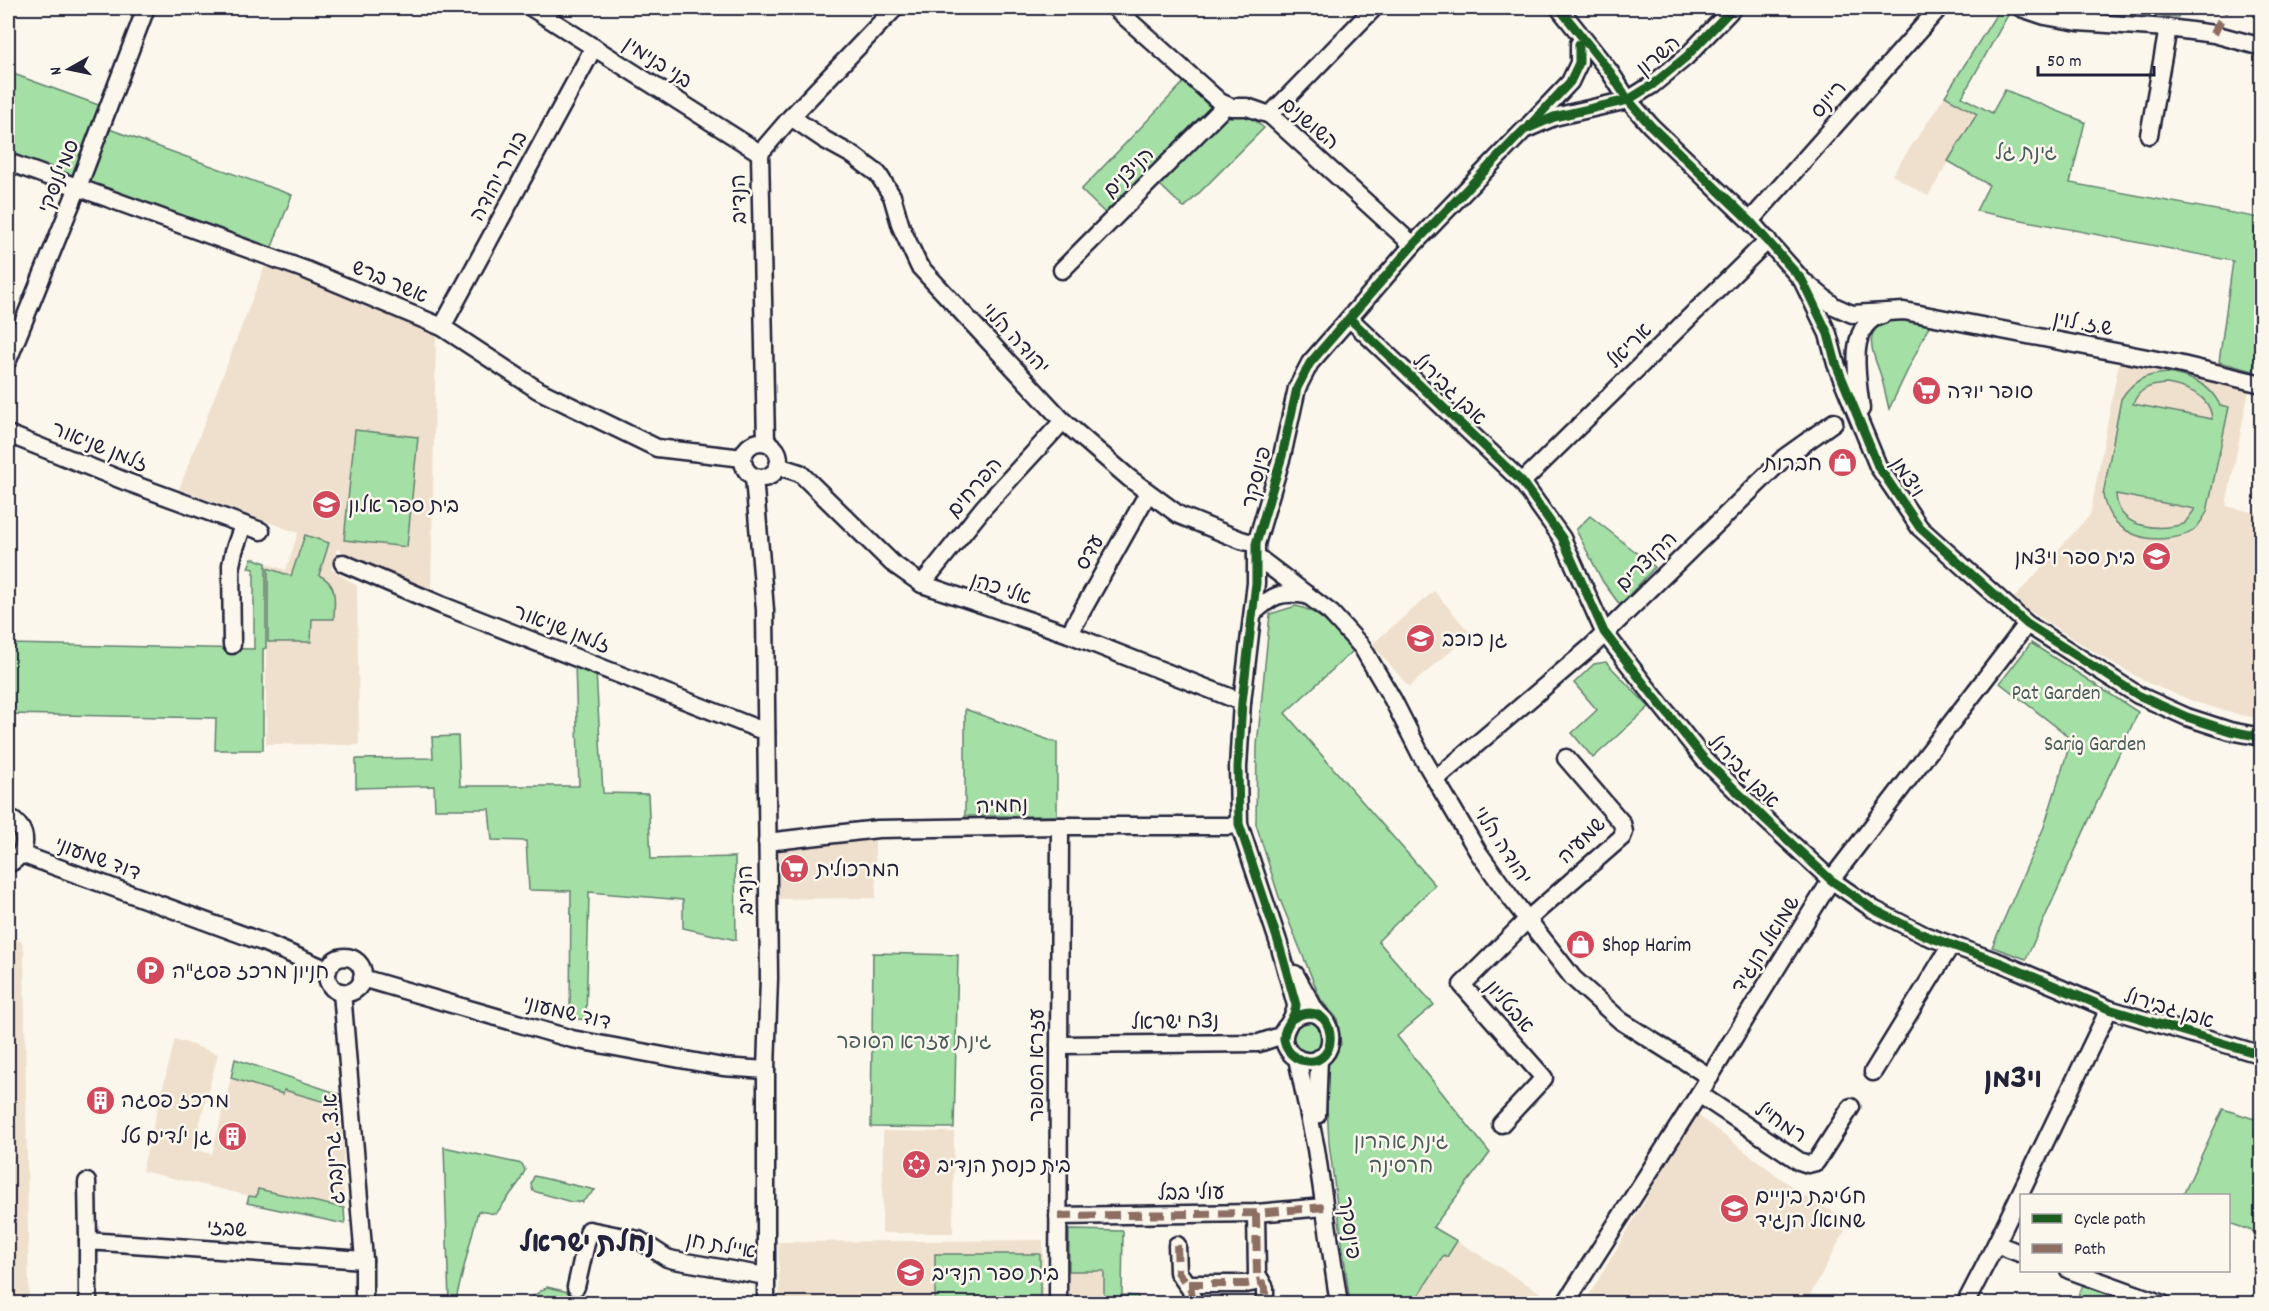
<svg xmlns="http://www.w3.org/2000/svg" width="2269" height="1311" viewBox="0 0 2269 1311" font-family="Dekko,'Playpen Sans Hebrew',sans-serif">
  <rect width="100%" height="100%" fill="#fbf7ec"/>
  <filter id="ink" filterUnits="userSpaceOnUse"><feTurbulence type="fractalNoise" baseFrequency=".0167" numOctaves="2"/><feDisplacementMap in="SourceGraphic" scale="12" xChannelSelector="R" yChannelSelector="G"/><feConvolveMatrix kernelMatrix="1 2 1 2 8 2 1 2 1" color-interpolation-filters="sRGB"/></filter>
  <g filter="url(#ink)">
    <g fill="#efe0cd">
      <path d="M 1945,96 L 1977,114 L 1928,196 L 1892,175 Z"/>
      <path d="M 266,263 L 436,335 L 431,592 L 337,549 L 331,569 L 357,586 L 359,745 L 266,744 L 266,563 L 286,570 L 298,533 L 179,489 Z"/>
      <path d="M 2120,357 L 2250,385 L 2226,506 L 2261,514 L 2261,719 L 2235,714 L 2198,703 L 2148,683 L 2101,656 L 2012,600 L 2090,515 Z"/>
      <path d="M 1434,591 L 1471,634 L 1409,687 L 1372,644 Z"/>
      <path d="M 875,840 L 876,898 L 764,899 L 764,841 Z"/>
      <path d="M 8,938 L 15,938 L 22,942 L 24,951 L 29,1303 L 8,1303 Z"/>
      <path d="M 175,1039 L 218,1054 L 193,1149 L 212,1154 L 231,1078 L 282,1094 L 284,1090 L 342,1107 L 344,1208 L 258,1189 L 255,1197 L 142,1171 Z"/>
      <path d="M 1696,1114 L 1803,1195 L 1850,1221 L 1806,1303 L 1584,1304 Z"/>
      <path d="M 883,1131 L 954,1132 L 953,1233 L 882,1233 Z"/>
      <path d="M 1043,1240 L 1043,1303 L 780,1303 L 778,1242 Z"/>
      <path d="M 1457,1241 L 1546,1296 L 1542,1303 L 1414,1304 L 1444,1255 L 1447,1257 Z"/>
      <path d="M 1069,1271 L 1104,1271 L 1104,1303 L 1109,1303 L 1069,1304 Z"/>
    </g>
    <g fill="#a4dfa5" stroke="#638070" stroke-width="1.5" fill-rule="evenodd">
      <path d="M 2142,8 L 2181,8 L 2178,17 L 2139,14 Z"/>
      <path d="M 1999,10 L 2008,15 L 1962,97 L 1992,113 L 2005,90 L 2085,122 L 2070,183 L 2259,218 L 2261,209 L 2261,342 L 2254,371 L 2219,362 L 2233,261 L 1976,211 L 1989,185 L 1948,161 L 1977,114 L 1945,96 Z"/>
      <path d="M 8,72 L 104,107 L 98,125 L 292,195 L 270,252 L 8,156 Z"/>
      <path d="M 1184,82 L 1211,108 L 1108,216 L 1081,190 Z"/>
      <path d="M 1246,113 L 1264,128 L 1184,208 L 1158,183 L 1227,116 Z"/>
      <path d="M 1896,318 L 1914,318 L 1930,324 L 1889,409 C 1886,397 1884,385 1880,373 C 1871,348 1861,327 1896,318 Z"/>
      <path d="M 2168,373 C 2192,378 2208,382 2220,405 L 2229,407 L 2207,512 C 2203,519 2199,526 2193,531 C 2187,535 2178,537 2170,538 C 2139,543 2108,528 2103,495 L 2121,399 C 2133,380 2146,374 2168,373 ZM 2167,384 C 2188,388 2210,395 2212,419 L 2133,404 C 2139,388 2150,385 2167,384 ZM 2116,494 L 2195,509 L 2184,524 C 2157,531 2117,529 2116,494 Z"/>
      <path d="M 355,430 L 418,437 L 407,547 L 344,540 Z"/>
      <path d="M 1590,516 L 1655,567 L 1620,605 L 1603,582 L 1576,530 Z"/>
      <path d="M 305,535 L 329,543 L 319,575 C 339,585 334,599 334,619 L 312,619 L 311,642 L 268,642 L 268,568 L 291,576 Z"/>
      <path d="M 252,558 L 266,563 L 266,648 L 263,649 L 263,750 L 215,750 L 216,718 L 8,714 L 9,644 L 254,649 L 254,569 L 248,568 Z"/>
      <path d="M 1296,606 C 1320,610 1337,634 1353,651 L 1285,713 L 1435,885 L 1378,941 L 1434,1005 L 1397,1036 L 1490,1153 L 1433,1227 L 1457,1241 L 1447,1257 L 1444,1255 L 1414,1303 L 1350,1303 L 1329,1143 L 1325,1068 L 1341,1044 L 1337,1018 L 1321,1000 L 1279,897 L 1256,824 L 1257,746 L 1270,614 Z"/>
      <path d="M 2031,643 L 2138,712 L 2026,959 L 1992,947 L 2044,827 L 2069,747 L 2068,738 L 2063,732 L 2000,683 Z"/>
      <path d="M 1606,662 L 1649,707 L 1593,758 L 1572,733 L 1597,710 L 1574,683 L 1594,664 Z"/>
      <path d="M 575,665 L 596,672 L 603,793 L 648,794 L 651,859 L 735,857 L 736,940 L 683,928 L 683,900 L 589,892 L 586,1020 L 570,1018 L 571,891 L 529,890 L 526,841 L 492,840 L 489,809 L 435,809 L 434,786 L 356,788 L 356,759 L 433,758 L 432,737 L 458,736 L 460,786 L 579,786 Z"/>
      <path d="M 965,709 L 1057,743 L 1057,816 L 965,816 Z"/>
      <path d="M 873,953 L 958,955 L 954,1128 L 871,1127 Z"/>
      <path d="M 1311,1019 L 1325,1029 L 1320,1052 L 1296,1052 L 1289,1036 L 1294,1025 Z"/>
      <path d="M 235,1059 L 342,1095 L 342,1107 L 284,1090 L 283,1094 L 231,1078 Z"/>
      <path d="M 2223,1109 L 2261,1121 L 2261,1234 L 2229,1223 L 2228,1196 L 2183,1195 Z"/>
      <path d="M 444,1147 L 522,1164 L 525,1170 L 520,1181 L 496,1214 L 478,1211 L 455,1303 L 449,1303 Z"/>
      <path d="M 534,1176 L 595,1190 L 582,1202 L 571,1202 L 533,1191 L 531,1184 Z"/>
      <path d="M 258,1189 L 344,1208 L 345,1224 L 247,1203 L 249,1196 L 256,1197 Z"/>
      <path d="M 1069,1230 L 1123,1231 L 1122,1295 L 1138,1296 L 1138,1303 L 1104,1303 L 1104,1271 L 1069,1271 Z"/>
      <rect x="935" y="1254" width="105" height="49"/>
      <path d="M 2084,1283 L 2138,1304 L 2075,1304 Z"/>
      <path d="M 547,1287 L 585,1296 L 583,1303 L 521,1304 Z"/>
    </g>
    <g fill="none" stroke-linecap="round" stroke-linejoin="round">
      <defs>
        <g id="minor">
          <path d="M 532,8 L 760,153"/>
          <path d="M 1115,8 L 1220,102 L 1231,107 L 1247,107 L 1270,115 L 1413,245"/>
          <path d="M 1559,8 L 1610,72 L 1628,100 L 1651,126 L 1750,221 L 1802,280 L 1828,334 L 1836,364 L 1878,466 L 1920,528 L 2027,624 L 2138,695 L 2187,717 L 2230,731 L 2262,737"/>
          <path d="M 2021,8 L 2045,16 L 2078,22 L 2168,28 L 2214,34 L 2262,47"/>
          <path d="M 1270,115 L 1374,8"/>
          <path d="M 791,117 L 825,140 L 854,156 L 878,174 L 892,196 L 901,227 L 919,266 L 1063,421 L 1129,478 L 1179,515 L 1241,540 L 1256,544"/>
          <path d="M 1530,124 L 1570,82 L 1579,63 L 1579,44"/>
          <path d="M 2149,135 L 2168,28"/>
          <path d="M 8,162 L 306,270 L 442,327 L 538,390 L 657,448 L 743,458"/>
          <path d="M 1750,221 L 1939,8"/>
          <path d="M 1062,270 L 1226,105"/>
          <path d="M 1806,283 L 1834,306 L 1852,314 L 1904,311 L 2178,364 L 2262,384"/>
          <path d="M 1350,319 L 1522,482 L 1562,538 L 1604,632 L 1644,684 L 1704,759 L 1766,820 L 1831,880 L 1873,909 L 1924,935 L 2001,963 L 2109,1009 L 2262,1055"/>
          <path d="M 442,327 L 594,47"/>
          <path d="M 8,360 L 78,187 L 146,8"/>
          <path d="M 1861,409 C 1858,381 1845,324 1882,315"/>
          <path d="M 8,434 L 127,482 L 261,531"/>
          <circle cx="761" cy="460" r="18"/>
          <path d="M 766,442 L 760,153 L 791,117 L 895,8"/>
          <path d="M 778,466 L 800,473 L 892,563 L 922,584 L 1069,634 L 1242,702"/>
          <path d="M 754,477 L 765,610 L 769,978 L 766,1070 L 766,1304"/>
          <path d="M 1522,482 L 1768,240"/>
          <path d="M 1256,556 L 1331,613 L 1362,647 L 1393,700 L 1421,755 L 1478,852 L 1510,897 L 1573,978 L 1621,1021 L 1710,1077"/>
          <path d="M 343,563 L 441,605 L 766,732"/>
          <path d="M 922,584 L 984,507 L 1063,421"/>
          <path d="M 1253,613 C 1273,595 1280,591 1307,595"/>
          <path d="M 1069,634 L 1148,493"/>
          <path d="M 232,645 L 231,565 L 234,551 L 243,525"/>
          <path d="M 1436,779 L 1592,646 L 1785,457 L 1834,422"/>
          <path d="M 8,818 C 30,827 29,855 8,864"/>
          <path d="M 767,842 L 878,829 L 1060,826 L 1230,826 L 1239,824"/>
          <path d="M 21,854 L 265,943 L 328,970"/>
          <circle cx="345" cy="975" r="18"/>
          <path d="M 1295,974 L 1315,1010 L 1322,1018"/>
          <path d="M 362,978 L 572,1039 L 723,1067 L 766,1070"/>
          <path d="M 342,992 L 364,1260 L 364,1304"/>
          <path d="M 1292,1019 C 1337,991 1345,1072 1301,1060 C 1292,1057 1285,1049 1284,1039 C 1283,1026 1296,1018 1296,1005 L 1278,941 L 1239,824 L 1238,767 L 1242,702 L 1256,583 L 1256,544 L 1282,456 L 1297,388 L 1310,363 L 1413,245 L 1524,130 L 1554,117 L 1628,100 L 1652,85 L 1686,57 L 1733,8"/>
          <path d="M 1059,1045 L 1259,1043 L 1280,1036 L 1286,1027"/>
          <path d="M 1297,1058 L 1316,1149 L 1339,1304"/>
          <path d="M 1873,1072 L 1951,945"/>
          <path d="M 1699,1094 L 1799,1161 L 1808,1164 L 1816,1162 L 1851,1107"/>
          <path d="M 1317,1115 L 1319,1058"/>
          <path d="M 1501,1124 L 1544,1078 L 1462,985 L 1527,920 L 1622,837 L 1624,832 L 1622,823 L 1566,758"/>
          <path d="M 87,1182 L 88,1241"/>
          <path d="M 1256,1213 L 1257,1274 L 1265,1288 L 1265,1304"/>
          <path d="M 1058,1216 L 1256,1213 L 1324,1207"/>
          <path d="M 1996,1244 L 2022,1254"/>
          <path d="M 1177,1245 L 1178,1272 L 1191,1290 L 1193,1304"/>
          <path d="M 2069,1270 L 2163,1304"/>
          <path d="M 1188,1284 L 1246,1284 L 1261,1281"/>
          <path d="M 576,1287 L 589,1230 L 639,1240 L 667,1258 L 674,1260 L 766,1276"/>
          <path d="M 88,1304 L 88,1241 L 364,1260"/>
          <path d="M 1058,1304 L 1060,826"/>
          <path d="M 1565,1304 L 1699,1094 L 1831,880 L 2027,624"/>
          <path d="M 1965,1304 L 1996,1244 L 2109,1009"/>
        </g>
      </defs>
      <use href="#minor" stroke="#22223b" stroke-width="21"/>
      <use href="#minor" stroke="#fbf7ec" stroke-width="16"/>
      <g stroke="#8d6e63" stroke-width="8" stroke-dasharray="15 8" stroke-linecap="butt">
        <path d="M 2214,34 L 2226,8"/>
        <path d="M 1256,1213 L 1257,1274 L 1265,1288 L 1265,1304"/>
        <path d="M 1058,1216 L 1256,1213 L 1324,1207"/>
        <path d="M 1177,1245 L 1178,1272 L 1191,1290 L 1193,1304"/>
        <path d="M 1188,1284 L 1246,1284 L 1261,1281"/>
      </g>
      <defs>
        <g id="cycleway">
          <path d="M 1559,8 L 1610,72 L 1628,100 L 1651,126 L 1750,221 L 1802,280 L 1828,334 L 1836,364 L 1878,466 L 1920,528 L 2027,624 L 2138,695 L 2187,717 L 2230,731 L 2262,737"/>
          <path d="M 1530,125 L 1570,82 L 1579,63 L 1579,44"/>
          <path d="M 1350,319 L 1522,482 L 1562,538 L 1604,632 L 1644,684 L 1704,759 L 1766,820 L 1831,880 L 1873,909 L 1924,935 L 2001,963 L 2109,1009 L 2262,1055"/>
          <path d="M 1292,1019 C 1337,991 1345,1072 1301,1060 C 1292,1057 1285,1049 1284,1039 C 1283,1026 1296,1018 1296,1005 L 1278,941 L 1239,824 L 1238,767 L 1242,702 L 1256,583 L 1256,544 L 1282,456 L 1297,388 L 1310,363 L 1413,245 L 1524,130 L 1554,117 L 1628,100 L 1652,85 L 1686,57 L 1733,8"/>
        </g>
      </defs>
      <use href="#cycleway" stroke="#fbf7ec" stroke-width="13"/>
      <use href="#cycleway" stroke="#1b5e20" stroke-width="9"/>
    </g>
  </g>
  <defs>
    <symbol id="supermarket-disc" viewBox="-11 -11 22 22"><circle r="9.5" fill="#d1495b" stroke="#fbf7ec"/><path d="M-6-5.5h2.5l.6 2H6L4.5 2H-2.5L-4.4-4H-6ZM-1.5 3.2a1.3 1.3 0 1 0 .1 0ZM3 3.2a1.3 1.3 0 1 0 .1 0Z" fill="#fff"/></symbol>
    <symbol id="shop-disc" viewBox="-11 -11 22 22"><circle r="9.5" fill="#d1495b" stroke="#fbf7ec"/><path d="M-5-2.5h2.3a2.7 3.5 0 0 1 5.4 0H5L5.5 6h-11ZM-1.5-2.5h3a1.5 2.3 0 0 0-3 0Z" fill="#fff"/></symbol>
    <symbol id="school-disc" viewBox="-11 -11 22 22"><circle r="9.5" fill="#d1495b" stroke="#fbf7ec"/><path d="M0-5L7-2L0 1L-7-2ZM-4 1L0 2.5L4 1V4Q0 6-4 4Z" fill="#fff"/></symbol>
    <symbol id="parking-disc" viewBox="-11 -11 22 22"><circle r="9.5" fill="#d1495b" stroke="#fbf7ec"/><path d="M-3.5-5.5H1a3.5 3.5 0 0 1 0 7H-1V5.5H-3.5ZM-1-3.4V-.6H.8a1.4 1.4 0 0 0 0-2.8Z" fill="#fff"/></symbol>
    <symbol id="building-disc" viewBox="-11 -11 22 22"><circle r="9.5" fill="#d1495b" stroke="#fbf7ec"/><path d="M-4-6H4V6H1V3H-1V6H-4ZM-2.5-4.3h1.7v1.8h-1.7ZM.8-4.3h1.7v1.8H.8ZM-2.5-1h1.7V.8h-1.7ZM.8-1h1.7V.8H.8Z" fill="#fff"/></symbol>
    <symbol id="synagogue-disc" viewBox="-11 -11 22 22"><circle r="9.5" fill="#d1495b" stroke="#fbf7ec"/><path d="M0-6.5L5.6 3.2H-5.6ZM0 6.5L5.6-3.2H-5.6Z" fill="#fff"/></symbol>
  </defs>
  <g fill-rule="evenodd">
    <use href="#supermarket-disc" x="1910" y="374" width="33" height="33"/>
    <use href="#shop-disc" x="1826" y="446" width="33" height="33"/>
    <use href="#school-disc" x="310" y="488" width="33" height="33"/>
    <use href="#school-disc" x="2140" y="540" width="33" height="33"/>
    <use href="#school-disc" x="1404" y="622" width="33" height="33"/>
    <use href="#supermarket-disc" x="778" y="852" width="33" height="33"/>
    <use href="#shop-disc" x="1564" y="928" width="33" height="33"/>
    <use href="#parking-disc" x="134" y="954" width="33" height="33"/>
    <use href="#building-disc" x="84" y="1084" width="33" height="33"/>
    <use href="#building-disc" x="216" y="1120" width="33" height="33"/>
    <use href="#synagogue-disc" x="900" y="1148" width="33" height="33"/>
    <use href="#school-disc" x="1718" y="1192" width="33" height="33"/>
    <use href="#school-disc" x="894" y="1256" width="33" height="33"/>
  </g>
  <g text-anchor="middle" stroke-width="5" stroke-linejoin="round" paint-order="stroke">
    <g font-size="21" fill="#22223b" stroke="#fbf7ec">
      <text transform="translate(1658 55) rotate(-40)" y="7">השרון</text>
      <text transform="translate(658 62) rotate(33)" y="7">בני בנימין</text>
      <text transform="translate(1828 99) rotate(-48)" y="7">ריינס</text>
      <text transform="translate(1310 123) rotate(40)" y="7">השושנים</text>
      <text transform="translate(1128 172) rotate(-45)" y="7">הניצנים</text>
      <text transform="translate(58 176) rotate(-68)" y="7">סמילנסקי</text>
      <text transform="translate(498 176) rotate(-62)" y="7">בורר יהודה</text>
      <text transform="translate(738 199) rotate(-91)" y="7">הנדיב</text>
      <text transform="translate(390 281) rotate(23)" y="7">אשר ברש</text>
      <text transform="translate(2083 323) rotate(10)" y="7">ש.ז. לוין</text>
      <text transform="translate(1016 338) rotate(47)" y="7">יהודה הלוי</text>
      <text transform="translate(1629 345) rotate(-45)" y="7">אריאל</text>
      <text transform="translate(1450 389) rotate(44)" y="7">אבן גבירול</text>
      <text transform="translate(100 446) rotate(22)" y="7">זלמן שניאור</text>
      <text transform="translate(1256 477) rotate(-75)" y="7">פינסקר</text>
      <text transform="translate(1908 477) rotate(57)" y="7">ויצמן</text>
      <text transform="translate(974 487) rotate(-49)" y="7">הפרחים</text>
      <text transform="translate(1089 552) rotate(-61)" y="7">עדס</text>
      <text transform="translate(1646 561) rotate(-44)" y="7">הקוצרים</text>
      <text transform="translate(1001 588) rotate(18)" y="7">אלי כהן</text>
      <text transform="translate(562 628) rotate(21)" y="7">זלמן שניאור</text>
      <text transform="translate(1744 771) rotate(46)" y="7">אבן גבירול</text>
      <text transform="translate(1002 805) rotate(-2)" y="7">נחמיה</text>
      <text transform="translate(1581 840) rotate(-44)" y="7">שמעיה</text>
      <text transform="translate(1503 845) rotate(57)" y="7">יהודה הלוי</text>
      <text transform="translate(98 858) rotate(20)" y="7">דוד שמעוני</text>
      <text transform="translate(745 890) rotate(-91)" y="7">הנדיב</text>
      <text transform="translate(1765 944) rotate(-58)" y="7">שמואל הנגיד</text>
      <text transform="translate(1510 1006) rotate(49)" y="7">אבטליון</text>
      <text transform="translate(2169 1008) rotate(17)" y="7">אבן גבירול</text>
      <text transform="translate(567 1012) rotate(13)" y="7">דוד שמעוני</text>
      <text transform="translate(1175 1021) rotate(-1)" y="7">נצח ישראל</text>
      <text transform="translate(1036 1065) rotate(-90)" y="7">עזרא הסופר</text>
      <text transform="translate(1781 1122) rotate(33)" y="7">רמח"ל</text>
      <text transform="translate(333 1149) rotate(-94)" y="7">א.צ. גרינברג</text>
      <text transform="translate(1191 1192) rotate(-1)" y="7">עולי בבל</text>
      <text transform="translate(227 1228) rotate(4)" y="7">שבזי</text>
      <text transform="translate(1350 1228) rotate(82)" y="7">פינסקר</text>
      <text transform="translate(721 1245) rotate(10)" y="7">איילת חן</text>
    </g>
    <g font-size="21" fill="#495b5b" stroke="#fbf7ec">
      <text x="2026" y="159">גינת גל</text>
      <text x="2056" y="699">Pat Garden</text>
      <text x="2095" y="750">Sarig Garden</text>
      <text x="914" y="1048">גינת עזרא הסופר</text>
      <text x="1401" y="1148">גינת אהרון<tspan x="1401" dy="24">חרסינה</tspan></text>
    </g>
    <g font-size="21" fill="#22223b" stroke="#fbf7ec" text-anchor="start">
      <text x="1947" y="398">סופר יודה</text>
      <text x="1822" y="470" text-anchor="end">חברות</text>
      <text x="348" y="512">בית ספר אלון</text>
      <text x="2135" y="564" text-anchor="end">בית ספר ויצמן</text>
      <text x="1442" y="646">גן כוכב</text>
      <text x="816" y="876">המרכולית</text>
      <text x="1602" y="951">Shop Harim</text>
      <text x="172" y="978">חניון מרכז פסג"ה</text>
      <text x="121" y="1107">מרכז פסגה</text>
      <text x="212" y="1143" text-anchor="end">גן ילדים טל</text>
      <text x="937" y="1172">בית כנסת הנדיב</text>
      <text x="1755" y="1203">חטיבת ביניים<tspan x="1755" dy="24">שמואל הנגיד</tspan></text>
      <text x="932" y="1280">בית ספר הנדיב</text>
    </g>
    <g font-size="27" font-weight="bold" fill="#22223b" stroke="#fbf7ec">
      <text x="2013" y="1087">ויצמן</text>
      <text x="587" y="1251">נחלת ישראל</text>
    </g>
  </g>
  <rect width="2269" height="1311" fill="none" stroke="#fbf7ec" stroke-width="30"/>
  <rect x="15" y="15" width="2239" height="1281" fill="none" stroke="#22223b" stroke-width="2" filter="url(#ink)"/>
  <rect x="2020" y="1194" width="210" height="78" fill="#fbf7ec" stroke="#a4a2a5" stroke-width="1.5"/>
  <rect x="2032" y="1214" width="30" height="9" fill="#1b5e20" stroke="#a4a2a5" stroke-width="1.5"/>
  <text x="2074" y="1224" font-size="18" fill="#22223b">Cycle path</text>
  <rect x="2032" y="1244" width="30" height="9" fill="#8d6e63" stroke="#a4a2a5" stroke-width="1.5"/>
  <text x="2074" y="1254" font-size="18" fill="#22223b">Path</text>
  <g transform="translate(69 69) rotate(261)" stroke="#fbf7ec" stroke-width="4.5" paint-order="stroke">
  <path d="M0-4.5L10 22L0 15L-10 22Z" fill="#22223b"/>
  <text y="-9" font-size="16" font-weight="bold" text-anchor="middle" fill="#22223b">N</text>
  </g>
  <path d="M2038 66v9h116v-9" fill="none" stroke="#22223b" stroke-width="3"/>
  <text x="2047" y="66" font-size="18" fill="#22223b" stroke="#fbf7ec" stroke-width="4.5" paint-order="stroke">50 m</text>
</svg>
